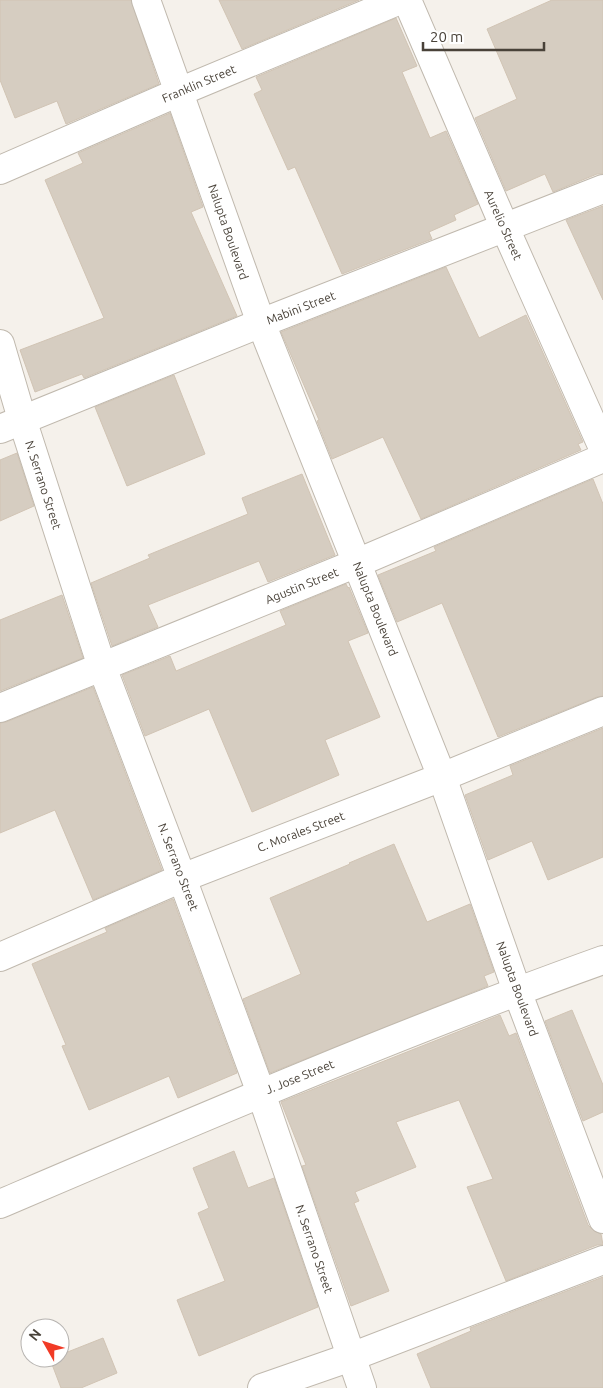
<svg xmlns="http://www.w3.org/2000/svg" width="603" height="1388" viewBox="0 0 603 1388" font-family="Ubuntu,sans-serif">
  <rect width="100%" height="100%" fill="#f5f1eb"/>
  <g fill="#d6cdc1" stroke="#d1c4b4">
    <path d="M 0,0 L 131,0 L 159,84 L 66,124 L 57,101 L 15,118 L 0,80 Z"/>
    <path d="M 219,0 L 359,0 L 242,49 Z"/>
    <path d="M 552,0 L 603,0 L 603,174 L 597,174 L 553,192 L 545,174 L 506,191 L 475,118 L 517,99 L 487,29 Z"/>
    <path d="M 396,18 L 417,66 L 402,72 L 430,138 L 446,131 L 478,204 L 454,215 L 456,220 L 429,232 L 432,239 L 342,274 L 295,167 L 288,170 L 254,94 L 262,90 L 256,77 Z"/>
    <path d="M 170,113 L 203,207 L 191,212 L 237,316 L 84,378 L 82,374 L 35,392 L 20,350 L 104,318 L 45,180 L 83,163 L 78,153 Z"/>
    <path d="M 603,206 L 603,300 L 566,220 Z"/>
    <path d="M 446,267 L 479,338 L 526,315 L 583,442 L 578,444 L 581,450 L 421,519 L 383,437 L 332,459 L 317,421 L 319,420 L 281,332 Z"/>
    <path d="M 174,375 L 205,454 L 127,486 L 95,407 Z"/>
    <path d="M 17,453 L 34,506 L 0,521 L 0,460 Z"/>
    <path d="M 302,474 L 335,555 L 268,582 L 259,561 L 148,605 L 158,627 L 112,646 L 91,583 L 150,558 L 148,555 L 248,514 L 242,498 Z"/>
    <path d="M 593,479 L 603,504 L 603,696 L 597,697 L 498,737 L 442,603 L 397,622 L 378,575 L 436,551 L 434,547 Z"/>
    <path d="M 346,584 L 348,588 L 349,587 L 368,633 L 348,641 L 380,717 L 325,740 L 339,775 L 252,812 L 209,709 L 145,736 L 122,675 L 170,656 L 176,671 L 286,625 L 280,611 Z"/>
    <path d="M 62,595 L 83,658 L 0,691 L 0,620 Z"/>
    <path d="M 93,687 L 162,870 L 93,900 L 55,810 L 0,833 L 0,723 L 6,722 Z"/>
    <path d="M 603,728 L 603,857 L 548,880 L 532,841 L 488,860 L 465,795 L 513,775 L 510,766 Z"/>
    <path d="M 394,844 L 427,922 L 470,904 L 494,972 L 484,976 L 488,986 L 270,1073 L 243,999 L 301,974 L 270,898 L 350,864 L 349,863 Z"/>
    <path d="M 173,899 L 237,1073 L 178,1098 L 169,1076 L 89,1110 L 62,1046 L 66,1045 L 32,964 L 107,932 L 105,928 Z"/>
    <path d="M 572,1010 L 603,1085 L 603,1112 L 583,1121 L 545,1021 Z"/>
    <path d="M 500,1015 L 509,1036 L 516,1033 L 588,1225 L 594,1231 L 601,1234 L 603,1245 L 597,1245 L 506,1281 L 467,1187 L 493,1179 L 459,1100 L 396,1122 L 416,1167 L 355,1192 L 359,1201 L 354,1203 L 389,1291 L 351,1306 L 302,1166 L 306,1165 L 281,1102 Z"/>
    <path d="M 234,1151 L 248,1188 L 274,1178 L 318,1307 L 199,1356 L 177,1300 L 225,1281 L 198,1213 L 209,1208 L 193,1168 Z"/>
    <path d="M 603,1277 L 603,1388 L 431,1388 L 417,1354 L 471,1331 L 470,1328 Z"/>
    <path d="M 103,1338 L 117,1373 L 81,1388 L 61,1388 L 50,1359 L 60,1358 L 60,1355 Z"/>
  </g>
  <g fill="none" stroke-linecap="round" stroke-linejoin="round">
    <defs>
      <g id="minor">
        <path d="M 146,0 L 261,323 L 442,777 L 517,991 L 603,1219"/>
        <path d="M 407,0 L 505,228 L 603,448"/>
        <path d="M 0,170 L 179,92 L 400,0"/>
        <path d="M 0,344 L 22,419 L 102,667 L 182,878 L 261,1093 L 362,1388"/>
        <path d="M 0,429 L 261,323 L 603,189"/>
        <path d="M 0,708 L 357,563 L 603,458"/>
        <path d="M 0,957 L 182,878 L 442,777 L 603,711"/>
        <path d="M 0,1204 C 199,1119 399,1033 603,960"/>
        <path d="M 262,1388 L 351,1357 L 603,1260"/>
      </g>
    </defs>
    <use href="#minor" stroke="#c0b9ae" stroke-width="30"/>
    <use href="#minor" stroke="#fff" stroke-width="28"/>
  </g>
  <g text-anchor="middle" stroke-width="4.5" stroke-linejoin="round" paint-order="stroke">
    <g font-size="12" fill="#494239" stroke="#fff">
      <text transform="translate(199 84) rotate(-23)" y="4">Franklin Street</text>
      <text transform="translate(503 225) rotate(66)" y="4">Aurelio Street</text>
      <text transform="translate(228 232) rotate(71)" y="4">Nalupta Boulevard</text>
      <text transform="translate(301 308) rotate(-21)" y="4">Mabini Street</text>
      <text transform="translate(43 485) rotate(72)" y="4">N. Serrano Street</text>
      <text transform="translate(302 586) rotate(-22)" y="4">Agustin Street</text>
      <text transform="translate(375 609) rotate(68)" y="4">Nalupta Boulevard</text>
      <text transform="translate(301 832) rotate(-21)" y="4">C. Morales Street</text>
      <text transform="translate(178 867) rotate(69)" y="4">N. Serrano Street</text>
      <text transform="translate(517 989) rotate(70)" y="4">Nalupta Boulevard</text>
      <text transform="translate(300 1077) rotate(-22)" y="4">J. Jose Street</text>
      <text transform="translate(314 1249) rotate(71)" y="4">N. Serrano Street</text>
    </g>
  </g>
  <g transform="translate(45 1343) rotate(309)"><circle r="24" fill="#ffffff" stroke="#b6b3b0"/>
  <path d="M0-4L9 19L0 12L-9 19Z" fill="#f13b26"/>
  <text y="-8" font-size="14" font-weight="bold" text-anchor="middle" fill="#494239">N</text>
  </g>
  <path d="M423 42v8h121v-8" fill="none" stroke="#494239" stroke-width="2.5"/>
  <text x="430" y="42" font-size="15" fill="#494239" stroke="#ffffff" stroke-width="4" paint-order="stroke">20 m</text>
</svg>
